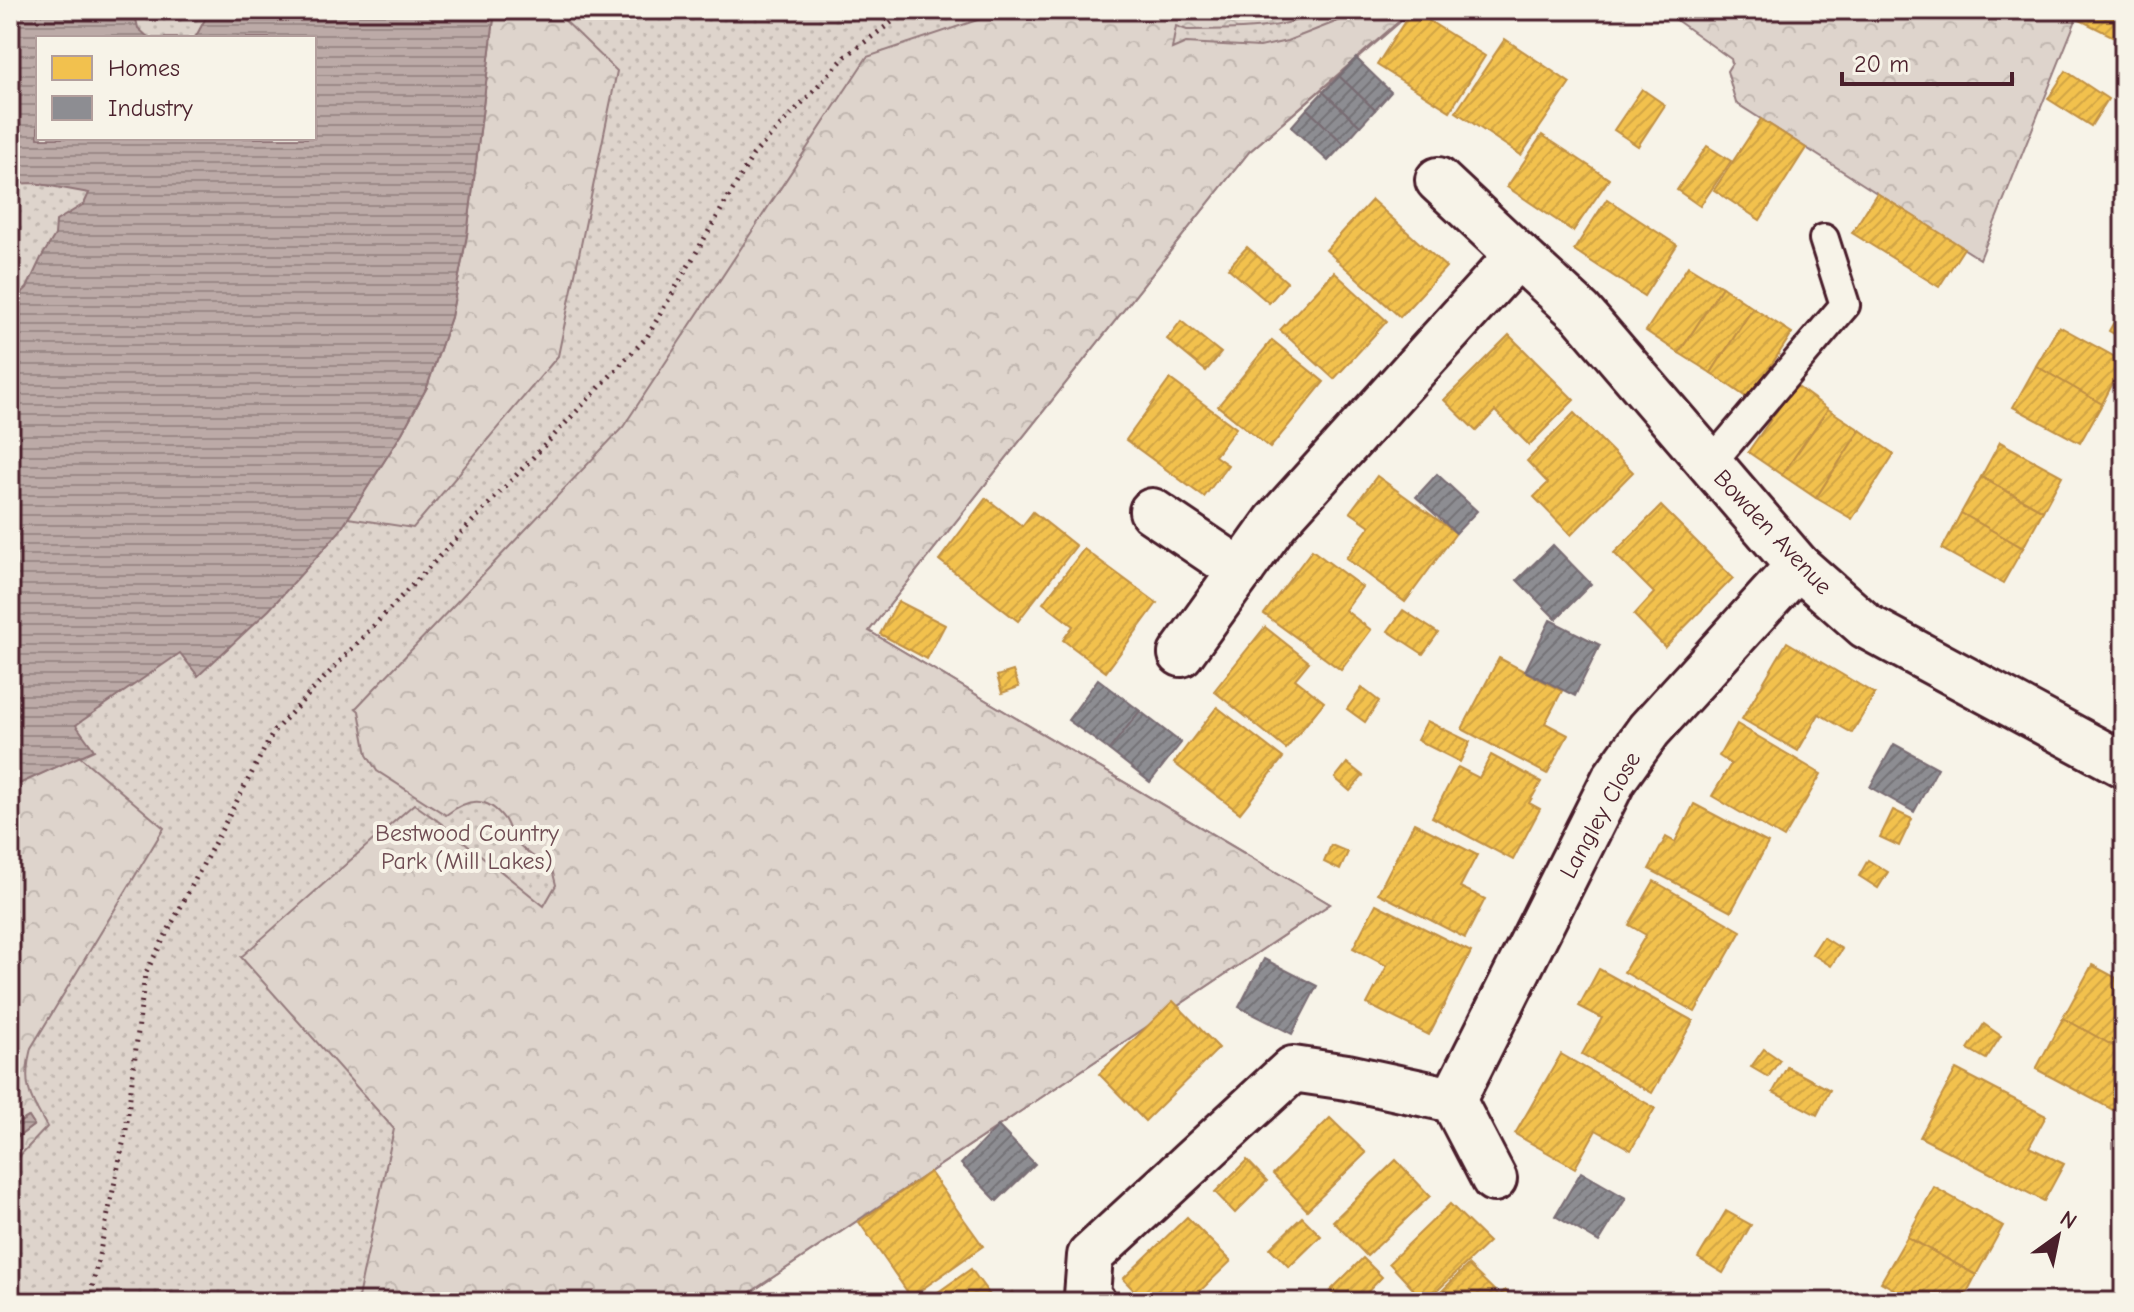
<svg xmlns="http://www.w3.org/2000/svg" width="2134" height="1312" viewBox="0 0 2134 1312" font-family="'Comic Neue',sans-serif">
  <defs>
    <pattern id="grass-dots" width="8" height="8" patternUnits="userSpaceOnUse" patternTransform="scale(2)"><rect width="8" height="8" fill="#ded4cc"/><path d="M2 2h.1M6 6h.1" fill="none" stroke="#c0b6af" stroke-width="1.8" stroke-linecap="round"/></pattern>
    <pattern id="forest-crowns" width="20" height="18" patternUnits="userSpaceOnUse" patternTransform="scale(2)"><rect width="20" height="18" fill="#ded4cc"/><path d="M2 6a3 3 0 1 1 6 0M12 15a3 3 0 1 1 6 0" fill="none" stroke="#c0b6af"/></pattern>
    <pattern id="water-rules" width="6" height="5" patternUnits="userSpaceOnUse" patternTransform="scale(2)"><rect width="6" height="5" fill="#bcaaa7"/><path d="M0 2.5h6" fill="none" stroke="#9b8a88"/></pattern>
    <pattern id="homes-hatch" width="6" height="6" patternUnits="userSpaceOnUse" patternTransform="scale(2)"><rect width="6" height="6" fill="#f2c14e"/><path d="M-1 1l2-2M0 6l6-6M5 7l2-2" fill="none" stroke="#d1a544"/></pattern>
    <pattern id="industry-hatch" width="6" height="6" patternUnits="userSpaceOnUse" patternTransform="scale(2)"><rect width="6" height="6" fill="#8d8d92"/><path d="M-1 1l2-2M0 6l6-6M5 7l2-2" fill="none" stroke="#757377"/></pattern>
  </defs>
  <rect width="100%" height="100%" fill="#f7f3e8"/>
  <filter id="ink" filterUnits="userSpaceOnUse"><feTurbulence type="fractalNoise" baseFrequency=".0125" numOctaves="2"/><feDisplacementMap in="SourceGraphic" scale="16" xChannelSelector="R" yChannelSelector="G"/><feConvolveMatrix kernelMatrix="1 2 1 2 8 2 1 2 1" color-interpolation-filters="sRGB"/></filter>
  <g filter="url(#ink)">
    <path fill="url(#grass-dots)" stroke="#947a7c" stroke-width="2" fill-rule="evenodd" d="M 10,10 L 1414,10 L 1249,152 L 869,631 L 1330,904 L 736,1302 L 10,1302 ZM 38,38 L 314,38 L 314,138 L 38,138 Z"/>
    <g fill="url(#forest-crowns)" stroke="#947a7c" stroke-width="2">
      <path d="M 495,10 L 554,10 L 617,71 L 558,356 L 413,528 L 348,518 L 402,433 L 427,387 L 451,317 L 467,235 Z"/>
      <path d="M 1007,10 L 1318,10 C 1283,33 1228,29 1187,30 L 1176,26 L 1172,49 L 1186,43 L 1260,47 L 1287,41 L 1348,17 L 1357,10 L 1412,10 L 1249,152 L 869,631 L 1330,904 L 736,1302 L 357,1302 L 394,1129 L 241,957 L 414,804 L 442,824 L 544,906 L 556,885 L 552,869 C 541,861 525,853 517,842 C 511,836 509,827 505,820 C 487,795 468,798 446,815 L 377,771 L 367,755 L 359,711 L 356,708 L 623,427 L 867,57 Z"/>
      <path d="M 1657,10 L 2080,10 L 1980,259 L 1736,103 L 1727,71 L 1732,63 L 1731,59 L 1672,17 Z"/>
      <path d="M 79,756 L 164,828 L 31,1048 C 22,1086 29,1095 47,1127 L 10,1166 L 10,1143 L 34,1125 L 28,1117 L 10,1128 L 10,788 Z"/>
    </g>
    <g fill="url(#water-rules)" stroke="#8e7275" stroke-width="2">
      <path d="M 10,10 L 134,10 L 138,28 L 149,38 L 38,38 L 38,138 L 314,138 L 314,38 L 195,38 L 210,10 L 495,10 L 467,235 L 451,317 L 427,387 L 402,433 L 340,531 L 269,610 L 198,676 L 180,653 L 76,725 L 94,750 L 10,788 L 10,304 L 27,288 L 41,258 L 55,235 L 56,221 L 84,204 L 89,193 L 34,183 L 10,184 Z"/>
      <path d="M 29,1117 L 34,1125 L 10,1143 L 10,1128 Z"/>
    </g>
    <g fill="url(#homes-hatch)" stroke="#c09044" stroke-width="2">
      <path d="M 1412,10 L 1485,56 L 1450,111 L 1377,65 Z"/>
      <path d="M 2083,10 L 2124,10 L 2124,42 L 2078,19 Z"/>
      <path d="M 1505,39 L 1570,83 L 1521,155 L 1456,112 Z"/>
      <path d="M 2066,71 L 2108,99 L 2091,126 L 2048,99 Z"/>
      <path d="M 1642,89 L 1665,105 L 1638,146 L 1614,130 Z"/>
      <path d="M 1761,119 L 1806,148 L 1760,220 L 1714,190 Z"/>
      <path d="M 1542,135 L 1609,179 L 1573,231 L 1507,187 Z"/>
      <path d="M 1707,146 L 1731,161 L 1700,206 L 1677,190 Z"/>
      <path d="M 1877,193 L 1964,248 L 1939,287 L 1852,233 Z"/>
      <path d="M 1607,199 L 1677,245 L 1644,296 L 1574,250 Z"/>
      <path d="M 1372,200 L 1446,267 L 1400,317 L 1326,250 Z"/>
      <path d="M 1247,247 L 1287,282 L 1269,303 L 1228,268 Z"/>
      <path d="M 1688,266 L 1722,287 L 1679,353 L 1646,331 Z"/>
      <path d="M 1334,272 L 1387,321 L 1334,379 L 1280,330 Z"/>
      <path d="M 1722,287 L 1753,308 L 1711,373 L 1679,353 Z"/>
      <path d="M 2124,304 L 2124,340 L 2109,331 Z"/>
      <path d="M 1753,308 L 1792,333 L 1749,399 L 1711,373 Z"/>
      <path d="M 1181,321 L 1221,353 L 1206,371 L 1167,339 Z"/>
      <path d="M 2059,326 L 2124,362 L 2102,404 L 2036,366 Z"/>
      <path d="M 1509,335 L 1574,400 L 1529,445 L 1495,411 L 1476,431 L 1444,400 Z"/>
      <path d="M 1272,340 L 1324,382 L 1270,448 L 1218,406 Z"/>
      <path d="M 2036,366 L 2102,404 L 2080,443 L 2013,407 Z"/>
      <path d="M 1170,379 L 1236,428 L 1215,456 L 1228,465 L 1204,497 L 1126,440 Z"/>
      <path d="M 1795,385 L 1828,409 L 1782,475 L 1748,452 Z"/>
      <path d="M 1828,409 L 1860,430 L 1816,498 L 1782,475 Z"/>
      <path d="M 1574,413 L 1633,472 L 1571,535 L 1534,497 L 1548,483 L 1527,461 Z"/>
      <path d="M 1860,430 L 1894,454 L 1852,519 L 1816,498 Z"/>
      <path d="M 2000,442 L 2062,476 L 2043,511 L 1981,477 Z"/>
      <path d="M 1377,476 L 1456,533 L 1405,602 L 1346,558 L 1370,526 L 1350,512 Z"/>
      <path d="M 1981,477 L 2043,511 L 2023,548 L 1961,513 Z"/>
      <path d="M 986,498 L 1022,526 L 1033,512 L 1076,546 L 1018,621 L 939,560 Z"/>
      <path d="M 1661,506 L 1733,578 L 1665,647 L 1634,615 L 1654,593 L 1614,553 Z"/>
      <path d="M 1961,513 L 2023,548 L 2003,583 L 1942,549 Z"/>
      <path d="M 1084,549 L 1157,603 L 1106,672 L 1063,640 L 1073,626 L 1043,603 Z"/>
      <path d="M 1312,550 L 1362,587 L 1345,610 L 1371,630 L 1341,670 L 1264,614 Z"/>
      <path d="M 898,601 L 945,625 L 927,659 L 880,634 Z"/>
      <path d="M 1403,610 L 1438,633 L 1423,654 L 1388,631 Z"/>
      <path d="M 1265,627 L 1309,662 L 1295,679 L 1324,702 L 1286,749 L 1214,691 Z"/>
      <path d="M 1787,642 L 1875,694 L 1852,733 L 1819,714 L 1798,751 L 1742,719 Z"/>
      <path d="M 1499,658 L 1562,691 L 1545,723 L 1568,735 L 1547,774 L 1462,729 Z"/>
      <path d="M 1013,671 L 1019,687 L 1002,693 L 997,676 Z"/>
      <path d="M 1362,688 L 1379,701 L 1365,722 L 1347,709 Z"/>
      <path d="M 1217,707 L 1283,758 L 1240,813 L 1174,763 Z"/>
      <path d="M 1427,721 L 1470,742 L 1460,762 L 1417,740 Z"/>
      <path d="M 1737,724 L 1821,774 L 1784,838 L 1712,796 L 1731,764 L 1719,756 Z"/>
      <path d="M 1491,755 L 1541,782 L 1529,803 L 1540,809 L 1513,860 L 1432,817 L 1458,767 L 1479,778 Z"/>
      <path d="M 1347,763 L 1363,776 L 1350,791 L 1335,778 Z"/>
      <path d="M 1694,804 L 1768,843 L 1731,912 L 1649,869 L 1666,837 L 1675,842 Z"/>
      <path d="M 1893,810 L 1912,819 L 1899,846 L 1880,837 Z"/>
      <path d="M 1414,823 L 1477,855 L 1460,887 L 1485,899 L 1465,938 L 1378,893 Z"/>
      <path d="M 1331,845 L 1348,852 L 1340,870 L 1324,862 Z"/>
      <path d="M 1868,860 L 1888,872 L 1878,888 L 1859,876 Z"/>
      <path d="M 1654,881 L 1741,931 L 1695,1012 L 1624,972 L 1646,935 L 1629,925 Z"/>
      <path d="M 1376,904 L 1471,952 L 1429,1035 L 1367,1004 L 1387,966 L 1353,948 Z"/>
      <path d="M 2124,923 L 2124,948 L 2114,942 Z"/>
      <path d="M 1823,937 L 1842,949 L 1831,966 L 1812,954 Z"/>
      <path d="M 2092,965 L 2124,982 L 2124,1052 L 2063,1018 Z"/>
      <path d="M 1599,969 L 1693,1021 L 1652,1093 L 1582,1054 L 1602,1018 L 1579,1006 Z"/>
      <path d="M 1173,1001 L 1219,1048 L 1145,1121 L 1099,1074 Z"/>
      <path d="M 2063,1018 L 2124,1052 L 2124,1091 L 2113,1110 L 2036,1069 Z"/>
      <path d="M 1984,1024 L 2001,1036 L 1986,1059 L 1968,1049 Z"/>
      <path d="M 1764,1049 L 1780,1060 L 1768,1077 L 1751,1067 Z"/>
      <path d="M 1561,1054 L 1655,1108 L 1631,1150 L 1596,1130 L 1575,1168 L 1515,1134 Z"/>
      <path d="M 1787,1067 L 1830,1090 L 1817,1115 L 1773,1092 Z"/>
      <path d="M 1956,1069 L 2046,1116 L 2029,1147 L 2064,1164 L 2044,1201 L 1920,1137 Z"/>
      <path d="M 1330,1118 L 1366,1153 L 1307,1210 L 1273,1174 Z"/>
      <path d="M 1247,1160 L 1267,1181 L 1235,1213 L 1215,1192 Z"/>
      <path d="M 1396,1160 L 1430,1196 L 1367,1256 L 1333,1221 Z"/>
      <path d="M 930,1172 L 983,1246 L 911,1297 L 859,1222 Z"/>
      <path d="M 1934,1187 L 2003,1226 L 1976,1275 L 1907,1237 Z"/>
      <path d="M 1450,1204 L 1489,1242 L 1425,1302 L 1389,1263 Z"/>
      <path d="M 1726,1211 L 1751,1225 L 1723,1273 L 1698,1258 Z"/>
      <path d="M 1187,1217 L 1231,1261 L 1199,1292 L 1208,1302 L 1145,1302 L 1123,1279 Z"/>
      <path d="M 1302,1217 L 1321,1236 L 1289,1267 L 1270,1248 Z"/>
      <path d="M 1907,1237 L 1976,1275 L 1962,1302 L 1917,1302 L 1881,1282 Z"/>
      <path d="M 1363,1258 L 1382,1277 L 1358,1302 L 1342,1302 L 1330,1291 Z"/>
      <path d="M 1468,1265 L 1499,1295 L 1505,1290 L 1517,1302 L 1431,1302 Z"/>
      <path d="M 971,1269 L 995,1302 L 924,1302 Z"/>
      <path d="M 1012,1292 L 1019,1302 L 997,1302 Z"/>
    </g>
    <g fill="url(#industry-hatch)" stroke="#796c73" stroke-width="2">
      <path d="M 1356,58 L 1391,92 L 1375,110 L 1339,76 Z"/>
      <path d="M 1339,76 L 1375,110 L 1360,126 L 1323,92 Z"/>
      <path d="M 1323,92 L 1360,126 L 1344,144 L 1307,109 Z"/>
      <path d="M 1307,109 L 1344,144 L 1328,161 L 1291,127 Z"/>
      <path d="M 1437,474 L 1477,511 L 1456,533 L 1416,497 Z"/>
      <path d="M 1553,545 L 1591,584 L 1556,619 L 1517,580 Z"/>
      <path d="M 1550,620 L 1600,645 L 1575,696 L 1525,671 Z"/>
      <path d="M 1098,679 L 1140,711 L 1109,750 L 1068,720 Z"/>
      <path d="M 1140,711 L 1181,743 L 1150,782 L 1109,750 Z"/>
      <path d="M 1894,744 L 1938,768 L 1914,812 L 1870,787 Z"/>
      <path d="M 1264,959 L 1317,986 L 1292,1034 L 1239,1007 Z"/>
      <path d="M 998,1126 L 1035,1164 L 997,1201 L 961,1164 Z"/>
      <path d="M 1581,1172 L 1626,1198 L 1599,1242 L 1555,1216 Z"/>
    </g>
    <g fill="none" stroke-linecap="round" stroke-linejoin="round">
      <defs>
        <path id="service" d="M 1710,464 L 1845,305 L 1824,239"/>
        <g id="minor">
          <path d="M 1438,180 L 1518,255"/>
          <path d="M 1152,511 L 1241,571"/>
          <path d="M 1181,654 L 1276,522 L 1518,255 L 1581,313 L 1798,566 L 1866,626 L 2124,765"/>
          <path d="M 1453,1100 L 1614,779 L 1649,730 L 1798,566"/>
          <path d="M 1093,1302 L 1087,1296 L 1090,1256 L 1293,1069 L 1347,1077 L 1453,1100 L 1494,1179"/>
        </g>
      </defs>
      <use href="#service" stroke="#4a1f2b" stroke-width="34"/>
      <use href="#minor" stroke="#4a1f2b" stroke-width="50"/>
      <path stroke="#4a1f2b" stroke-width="5" stroke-dasharray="2 6" stroke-linecap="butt" d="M 89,1302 L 126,1130 L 145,974 L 274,731 L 647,337 L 753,155 L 846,56 L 908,10"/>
      <use href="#service" stroke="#f7f3e8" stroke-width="28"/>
      <use href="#minor" stroke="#f7f3e8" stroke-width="44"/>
    </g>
  </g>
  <g text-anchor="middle" stroke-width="8" stroke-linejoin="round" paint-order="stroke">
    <g font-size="24" fill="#4a1f2b" stroke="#f7f3e8">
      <text transform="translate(1773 532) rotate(47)" y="8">Bowden Avenue</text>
      <text transform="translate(1600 815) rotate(-61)" y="8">Langley Close</text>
    </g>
    <g font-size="24" fill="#6f4c53" stroke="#f7f3e8">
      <text x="467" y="841">Bestwood Country<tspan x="467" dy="28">Park (Mill Lakes)</tspan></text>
    </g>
  </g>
  <rect width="2134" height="1312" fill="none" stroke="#f7f3e8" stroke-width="40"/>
  <rect x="20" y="20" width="2094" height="1272" fill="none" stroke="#4a1f2b" stroke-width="3" filter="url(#ink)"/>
  <rect x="36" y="36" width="280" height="104" fill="#f7f3e8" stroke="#b29e9c" stroke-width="2"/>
  <rect x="52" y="56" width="40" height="24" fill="#f2c14e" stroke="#b29e9c" stroke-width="2"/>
  <text x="108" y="76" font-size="24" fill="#4a1f2b">Homes</text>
  <rect x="52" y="96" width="40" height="24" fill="#8d8d92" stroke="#b29e9c" stroke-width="2"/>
  <text x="108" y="116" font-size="24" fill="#4a1f2b">Industry</text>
  <g transform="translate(2058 1236) rotate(33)" stroke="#f7f3e8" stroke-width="6" paint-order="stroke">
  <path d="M0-6L14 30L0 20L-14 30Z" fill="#4a1f2b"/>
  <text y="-12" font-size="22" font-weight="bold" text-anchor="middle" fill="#4a1f2b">N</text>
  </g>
  <path d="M1842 72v12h170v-12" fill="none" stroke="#4a1f2b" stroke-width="4"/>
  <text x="1854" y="72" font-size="24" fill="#4a1f2b" stroke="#f7f3e8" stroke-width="6" paint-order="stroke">20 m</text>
</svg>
